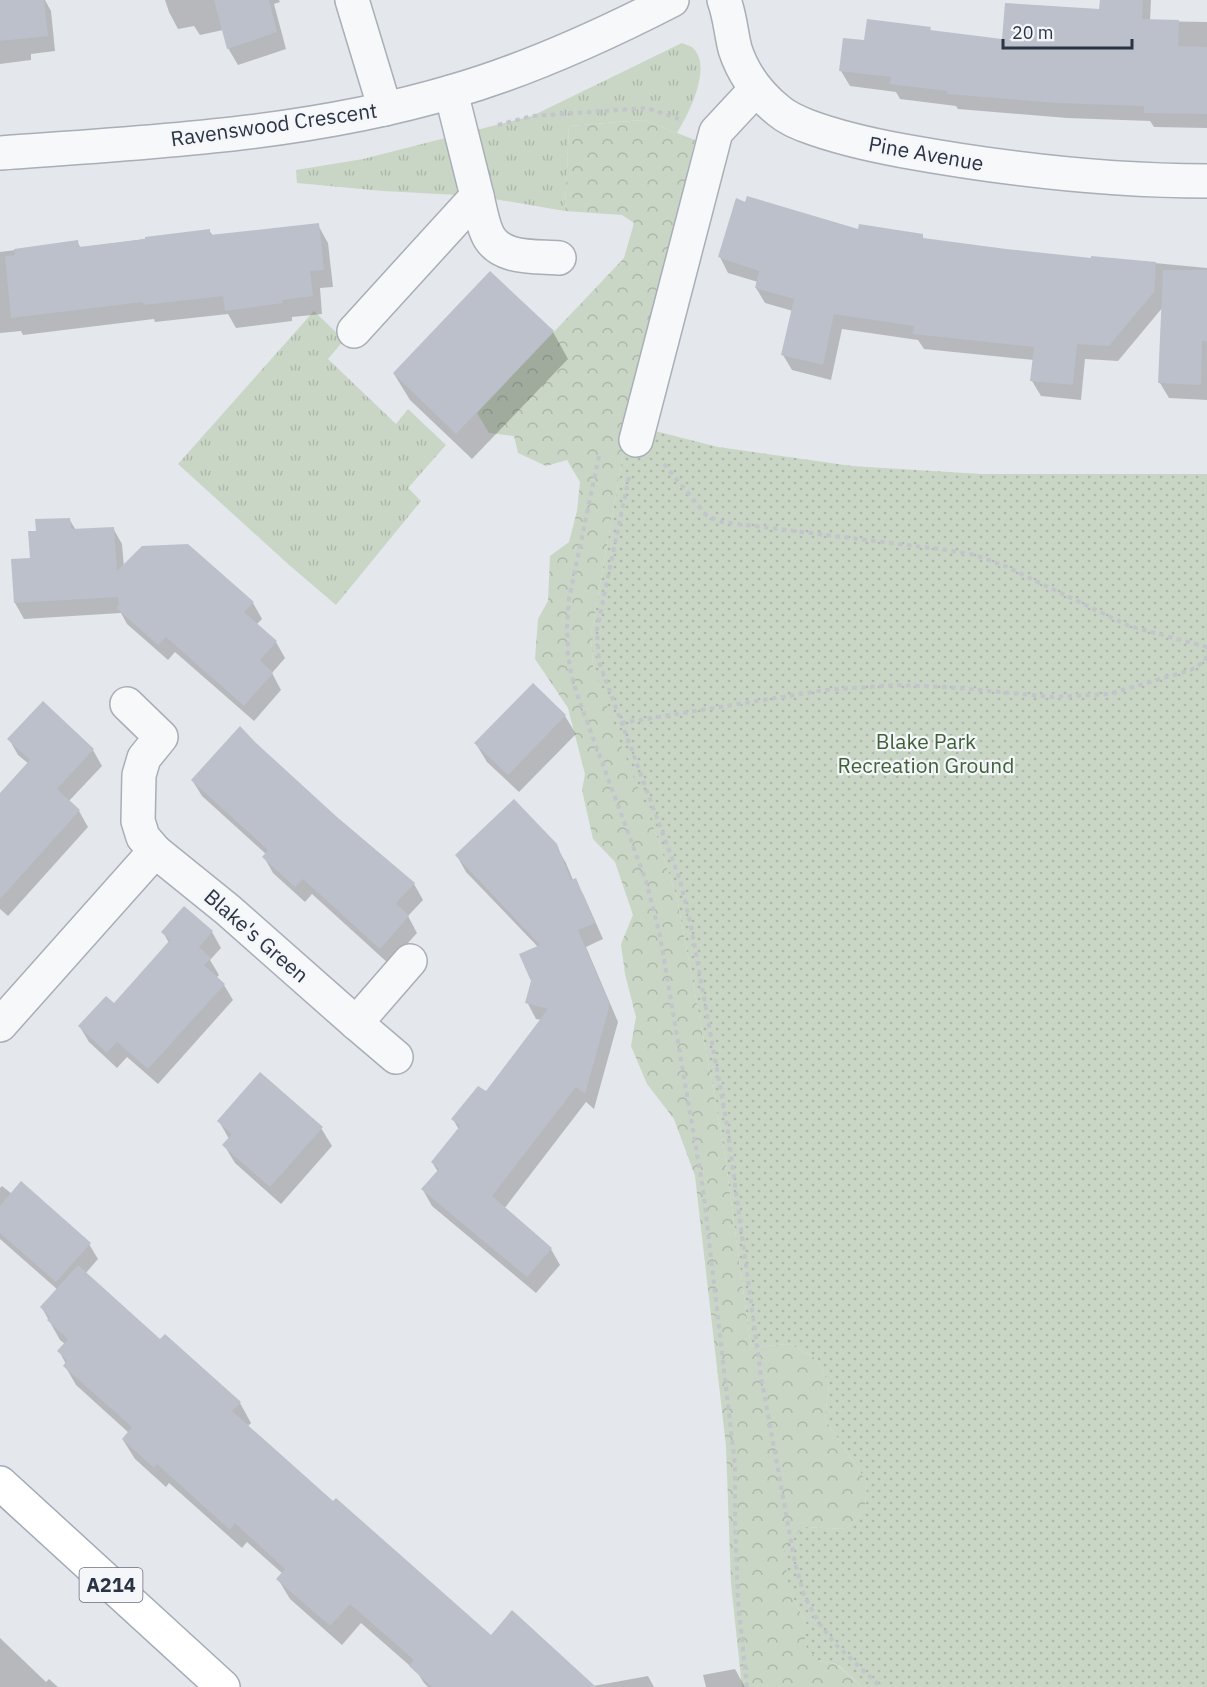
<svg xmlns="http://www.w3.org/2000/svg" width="1207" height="1687" viewBox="0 0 1207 1687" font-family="'IBM Plex Sans',sans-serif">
  <defs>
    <pattern id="grass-tufts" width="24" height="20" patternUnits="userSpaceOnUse" patternTransform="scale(1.5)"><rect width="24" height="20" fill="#c9d6c5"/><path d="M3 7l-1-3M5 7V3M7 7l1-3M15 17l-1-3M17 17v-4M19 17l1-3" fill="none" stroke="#adb8ab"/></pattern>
    <pattern id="forest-crowns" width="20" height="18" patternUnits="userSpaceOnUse" patternTransform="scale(1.5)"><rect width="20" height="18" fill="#c9d6c5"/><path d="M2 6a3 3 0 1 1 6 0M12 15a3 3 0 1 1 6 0" fill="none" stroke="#adb8ab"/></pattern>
    <pattern id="park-dots" width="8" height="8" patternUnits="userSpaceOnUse" patternTransform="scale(1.5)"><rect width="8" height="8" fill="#c9d6c5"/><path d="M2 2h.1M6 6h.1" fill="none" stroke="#adb8ab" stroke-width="1.8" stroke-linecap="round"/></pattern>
  </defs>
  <rect width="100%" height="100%" fill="#e4e7ec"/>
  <g fill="url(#grass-tufts)">
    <path d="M 682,43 C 686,45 692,46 694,49 C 712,69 688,115 677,133 L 644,120 L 569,126 L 565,211 L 477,196 L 383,191 L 297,183 L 296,170 L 363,159 L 532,116 Z"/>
    <path d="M 314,311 L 344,340 L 328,359 L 396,424 L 408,409 L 446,445 L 408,488 L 421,501 L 336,605 L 288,564 L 178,464 Z"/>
  </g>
  <path fill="url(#forest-crowns)" d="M 644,120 L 695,140 L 628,427 L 591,635 L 593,666 L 658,839 L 677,898 L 723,1142 L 751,1347 L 790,1344 L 817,1359 L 829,1384 L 825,1419 L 867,1482 L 865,1510 L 846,1529 L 803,1527 L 789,1590 L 807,1625 L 818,1661 L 836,1664 L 862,1687 L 742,1687 L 731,1584 L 726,1446 L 695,1176 L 674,1119 L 647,1084 L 631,1046 L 636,1017 L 625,974 L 621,944 L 633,915 L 615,862 L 593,839 L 582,790 L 585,774 L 568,708 L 535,659 L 538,619 L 548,601 L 550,556 L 569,542 L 577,511 L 580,482 L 567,460 L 546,466 L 518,453 L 514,436 L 489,433 L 477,413 L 624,258 L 634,223 L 622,215 L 565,211 L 569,126 Z"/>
  <path fill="url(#park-dots)" d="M 628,427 L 655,431 L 718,447 L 852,466 L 981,474 L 1207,474 L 1207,1687 L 862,1687 L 837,1664 L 818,1661 L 804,1644 L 807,1625 L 789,1590 L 784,1549 L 803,1527 L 846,1529 L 865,1510 L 867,1482 L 825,1419 L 829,1384 L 817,1359 L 790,1344 L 751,1347 L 723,1142 L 677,898 L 658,839 L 614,727 L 593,666 L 591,635 Z"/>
  <g fill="#0003">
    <path d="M 0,0 L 45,0 L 51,11 L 55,51 L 31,54 L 31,60 L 0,64 Z"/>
    <path d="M 165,0 L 279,0 L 280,2 L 274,4 L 286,49 L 238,65 L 228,48 L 223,30 L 200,35 L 194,26 L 178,29 L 169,12 Z"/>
    <path d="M 1101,0 L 1151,0 L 1150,21 L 1207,22 L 1207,128 L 1154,127 L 1150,121 L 1067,118 L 958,109 L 956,106 L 900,99 L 896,92 L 850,86 L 841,71 L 865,42 L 930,29 L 931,31 L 1004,41 L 1101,11 Z"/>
    <path d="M 318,225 L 328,243 L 333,287 L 320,288 L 322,314 L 292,317 L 292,321 L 236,328 L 228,314 L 155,322 L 154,319 L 23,335 L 21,331 L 0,333 L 0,252 L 77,242 L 81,248 L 209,230 L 213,236 Z"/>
    <path d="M 859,231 L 922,236 L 925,240 L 1092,260 L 1092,257 L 1207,268 L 1207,400 L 1169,398 L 1160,383 L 1163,307 L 1118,361 L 1085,359 L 1081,400 L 1041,396 L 1032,381 L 1034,360 L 924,349 L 918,340 L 842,329 L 831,380 L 792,370 L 783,355 L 793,311 L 765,303 L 756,288 L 758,282 L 728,273 L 720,257 Z"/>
    <path d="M 490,273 L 553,332 L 568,359 L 472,459 L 410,400 L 394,374 Z"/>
    <path d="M 69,519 L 76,530 L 113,528 L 122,544 L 124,567 L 253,603 L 262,619 L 256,625 L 276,642 L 285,658 L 272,673 L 281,690 L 254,721 L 175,652 L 168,660 L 127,624 L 121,613 L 24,619 L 15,603 L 31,559 L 38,532 Z"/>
    <path d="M 533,685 L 565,716 L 576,734 L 519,792 L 487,762 L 476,744 Z"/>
    <path d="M 43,703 L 93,750 L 102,766 L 68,802 L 79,811 L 88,827 L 8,916 L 0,909 L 0,795 L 29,764 L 18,755 L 9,739 Z"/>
    <path d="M 192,780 L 336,818 L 414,884 L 423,900 L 408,916 L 417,933 L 389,964 L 312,894 L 305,902 L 273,873 L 264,857 L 266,854 L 202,796 Z"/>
    <path d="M 556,846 L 566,863 L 573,880 L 575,880 L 584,896 L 603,939 L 586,947 L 618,1022 L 594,1109 L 586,1102 L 504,1209 L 551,1249 L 560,1265 L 536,1293 L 432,1206 L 423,1190 L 438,1172 L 432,1162 L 459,1130 L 453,1119 L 486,1093 L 541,1020 L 536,1019 L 527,1002 L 538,947 L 466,872 L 457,856 Z"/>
    <path d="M 184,908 L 212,932 L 221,948 L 210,960 L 219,975 L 216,978 L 224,985 L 233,1000 L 158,1084 L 127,1057 L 117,1068 L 89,1042 L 80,1027 L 114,1005 L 169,943 L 163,932 Z"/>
    <path d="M 219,1121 L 321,1128 L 332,1146 L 281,1204 L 235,1163 L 224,1145 L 229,1139 Z"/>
    <path d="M 2,1186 L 12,1194 L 89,1244 L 98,1259 L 85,1274 L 160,1341 L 165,1336 L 240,1403 L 251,1423 L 247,1427 L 333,1503 L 491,1637 L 593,1686 L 648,1676 L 654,1687 L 428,1687 L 424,1683 L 417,1672 L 361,1623 L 342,1645 L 290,1599 L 278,1579 L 283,1574 L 247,1542 L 242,1548 L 169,1483 L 166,1487 L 135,1459 L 123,1440 L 129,1433 L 76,1385 L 65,1366 L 66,1364 L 59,1351 L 65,1344 L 60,1340 L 42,1308 L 58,1290 L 0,1239 L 0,1188 Z"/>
    <path d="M 0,1638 L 46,1682 L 49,1679 L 58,1687 L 0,1687 Z"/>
    <path d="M 735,1669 L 745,1687 L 706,1687 L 703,1675 Z"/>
  </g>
  <g fill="#bbc0ca">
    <path d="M 0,0 L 44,0 L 48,36 L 0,41 Z"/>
    <path d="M 214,0 L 269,0 L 277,32 L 227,49 Z"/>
    <path d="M 1100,0 L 1143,0 L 1142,19 L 1179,20 L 1178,46 L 1207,47 L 1207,114 L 1144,113 L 1144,106 L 1057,103 L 947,94 L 947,91 L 890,84 L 891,77 L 839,71 L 843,38 L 864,40 L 867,19 L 931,27 L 930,30 L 1002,39 L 1005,3 L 1099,9 Z"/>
    <path d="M 747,196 L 858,229 L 859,224 L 923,234 L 923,238 L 1006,249 L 1091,258 L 1091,256 L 1156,262 L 1154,292 L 1109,346 L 1077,344 L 1073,385 L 1030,381 L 1034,347 L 913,334 L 914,326 L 834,314 L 823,365 L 781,355 L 794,299 L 755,288 L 759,271 L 718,257 L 736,198 L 745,202 Z"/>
    <path d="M 319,223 L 324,270 L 310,271 L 313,296 L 282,300 L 283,303 L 225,311 L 223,296 L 144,305 L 143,302 L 11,318 L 5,256 L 15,255 L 14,249 L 78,240 L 79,247 L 145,239 L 145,237 L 210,229 L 210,235 Z"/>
    <path d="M 1163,270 L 1207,270 L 1207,341 L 1202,341 L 1201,385 L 1158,383 Z"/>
    <path d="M 490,271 L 554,331 L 456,434 L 393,373 Z"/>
    <path d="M 70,518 L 71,529 L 114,527 L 117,571 L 142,546 L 188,544 L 254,602 L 244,612 L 277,641 L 260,660 L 273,673 L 244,706 L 166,637 L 158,645 L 116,608 L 119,605 L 118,597 L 14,603 L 11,559 L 30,558 L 28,531 L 36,531 L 35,519 Z"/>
    <path d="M 533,683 L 566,715 L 508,775 L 474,743 Z"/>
    <path d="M 43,701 L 94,749 L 57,789 L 80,810 L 0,899 L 0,793 L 30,760 L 7,739 Z"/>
    <path d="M 240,726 L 255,742 L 337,817 L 415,883 L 396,903 L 409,916 L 380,949 L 303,879 L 295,887 L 262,857 L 268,850 L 191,780 Z"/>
    <path d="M 514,799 L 557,844 L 571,880 L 576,878 L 595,923 L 578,930 L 609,1003 L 609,1008 L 585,1094 L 576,1087 L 492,1196 L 552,1248 L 527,1277 L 421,1189 L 439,1169 L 431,1162 L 460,1126 L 451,1119 L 478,1086 L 486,1091 L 548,1009 L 525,1003 L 531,981 L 519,954 L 540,945 L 455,855 Z"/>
    <path d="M 184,906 L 213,931 L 199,947 L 211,958 L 204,965 L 225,984 L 148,1069 L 117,1042 L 107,1053 L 78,1026 L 106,996 L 114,1003 L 170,940 L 161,932 Z"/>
    <path d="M 260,1072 L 323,1127 L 270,1187 L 222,1145 L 232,1134 L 217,1121 Z"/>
    <path d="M 21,1181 L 91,1243 L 56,1282 L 0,1233 L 0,1206 Z"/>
    <path d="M 78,1265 L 160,1339 L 165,1334 L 241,1402 L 232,1411 L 333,1501 L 336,1498 L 491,1635 L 512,1610 L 596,1687 L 432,1687 L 409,1666 L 414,1660 L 350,1604 L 330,1626 L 276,1579 L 285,1569 L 235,1523 L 230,1530 L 157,1464 L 154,1468 L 122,1439 L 132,1427 L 63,1366 L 67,1360 L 57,1351 L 68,1339 L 47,1320 L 50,1317 L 40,1307 Z"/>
  </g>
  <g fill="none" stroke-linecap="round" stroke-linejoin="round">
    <defs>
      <g id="minor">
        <path d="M 352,0 L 385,109"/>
        <path d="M 724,0 C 730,16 731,33 735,49 C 743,74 759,95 779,111 C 787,118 797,122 807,126 C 839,138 871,145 904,151 C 1004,169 1105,181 1207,181"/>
        <path d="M 0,153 C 152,142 307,135 454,91 C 530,69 602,36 672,0"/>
        <path d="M 477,196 C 480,208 482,222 487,233 C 498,260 535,256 559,258"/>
        <path d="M 354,331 L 477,196 L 451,92"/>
        <path d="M 636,440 L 716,132 L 756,89"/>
        <path d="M 127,704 L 161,737 L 144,758 L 139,775 L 138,821 L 143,837 L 155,851"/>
        <path d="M 356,1023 L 410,961"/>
        <path d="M 0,1025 L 155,851 L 228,910 L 356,1023 L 396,1057"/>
      </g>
      <path id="major" d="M 0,1483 L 223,1687"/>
    </defs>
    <use href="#minor" stroke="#a9aeb7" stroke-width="36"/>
    <use href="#major" stroke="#a3abb8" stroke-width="36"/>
    <g stroke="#c2c5cb" stroke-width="4" stroke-dasharray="4.5 4.5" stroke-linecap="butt">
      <path d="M 498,125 L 532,116 L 647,108 L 679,119"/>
      <path d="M 599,456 L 569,599 L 567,625 L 568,655 L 571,674 L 579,700 L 646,881 L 660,936 L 703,1189 L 735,1465 L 735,1522 L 738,1601 L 747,1687"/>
      <path d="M 664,464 L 707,516 L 722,522 L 939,549 L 975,555 L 1005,566 L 1129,626 L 1207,647"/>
      <path d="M 629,477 L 597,629 L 599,662 L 680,880 L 691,926 L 727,1125 L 761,1376 L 795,1563 L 804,1595 L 819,1623 L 835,1644 L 881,1687"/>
      <path d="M 621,723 L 825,690 L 896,685 L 947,687 L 1053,697 L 1109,694 L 1191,670 L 1205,661 L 1207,651"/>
    </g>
    <use href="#minor" stroke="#f7f8fa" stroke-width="33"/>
    <use href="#major" stroke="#fff" stroke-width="33"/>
  </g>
  <g text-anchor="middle" stroke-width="4.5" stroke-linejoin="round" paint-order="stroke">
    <rect fill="#f4f6f9" stroke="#676e7b" stroke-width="1.5" x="79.5" y="1568" width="63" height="34" rx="4.5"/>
    <g font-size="20" font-weight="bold" fill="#2b3445">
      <text x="111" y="1592">A214</text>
    </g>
    <g font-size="21" fill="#2b3445" stroke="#f4f6f9">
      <text transform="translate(274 125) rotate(-8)" y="7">Ravenswood Crescent</text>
      <text transform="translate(926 154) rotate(10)" y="7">Pine Avenue</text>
      <text transform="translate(256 936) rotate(41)" y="7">Blake's Green</text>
    </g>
    <g font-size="21" fill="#3f6138" stroke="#f4f6f9">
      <text x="926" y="749">Blake Park<tspan x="926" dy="24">Recreation Ground</tspan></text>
    </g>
  </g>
  <path d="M1003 39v9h129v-9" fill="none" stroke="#2b3445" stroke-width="3"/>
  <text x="1012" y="39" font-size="18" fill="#2b3445" stroke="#f4f6f9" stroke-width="4.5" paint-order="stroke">20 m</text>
</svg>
